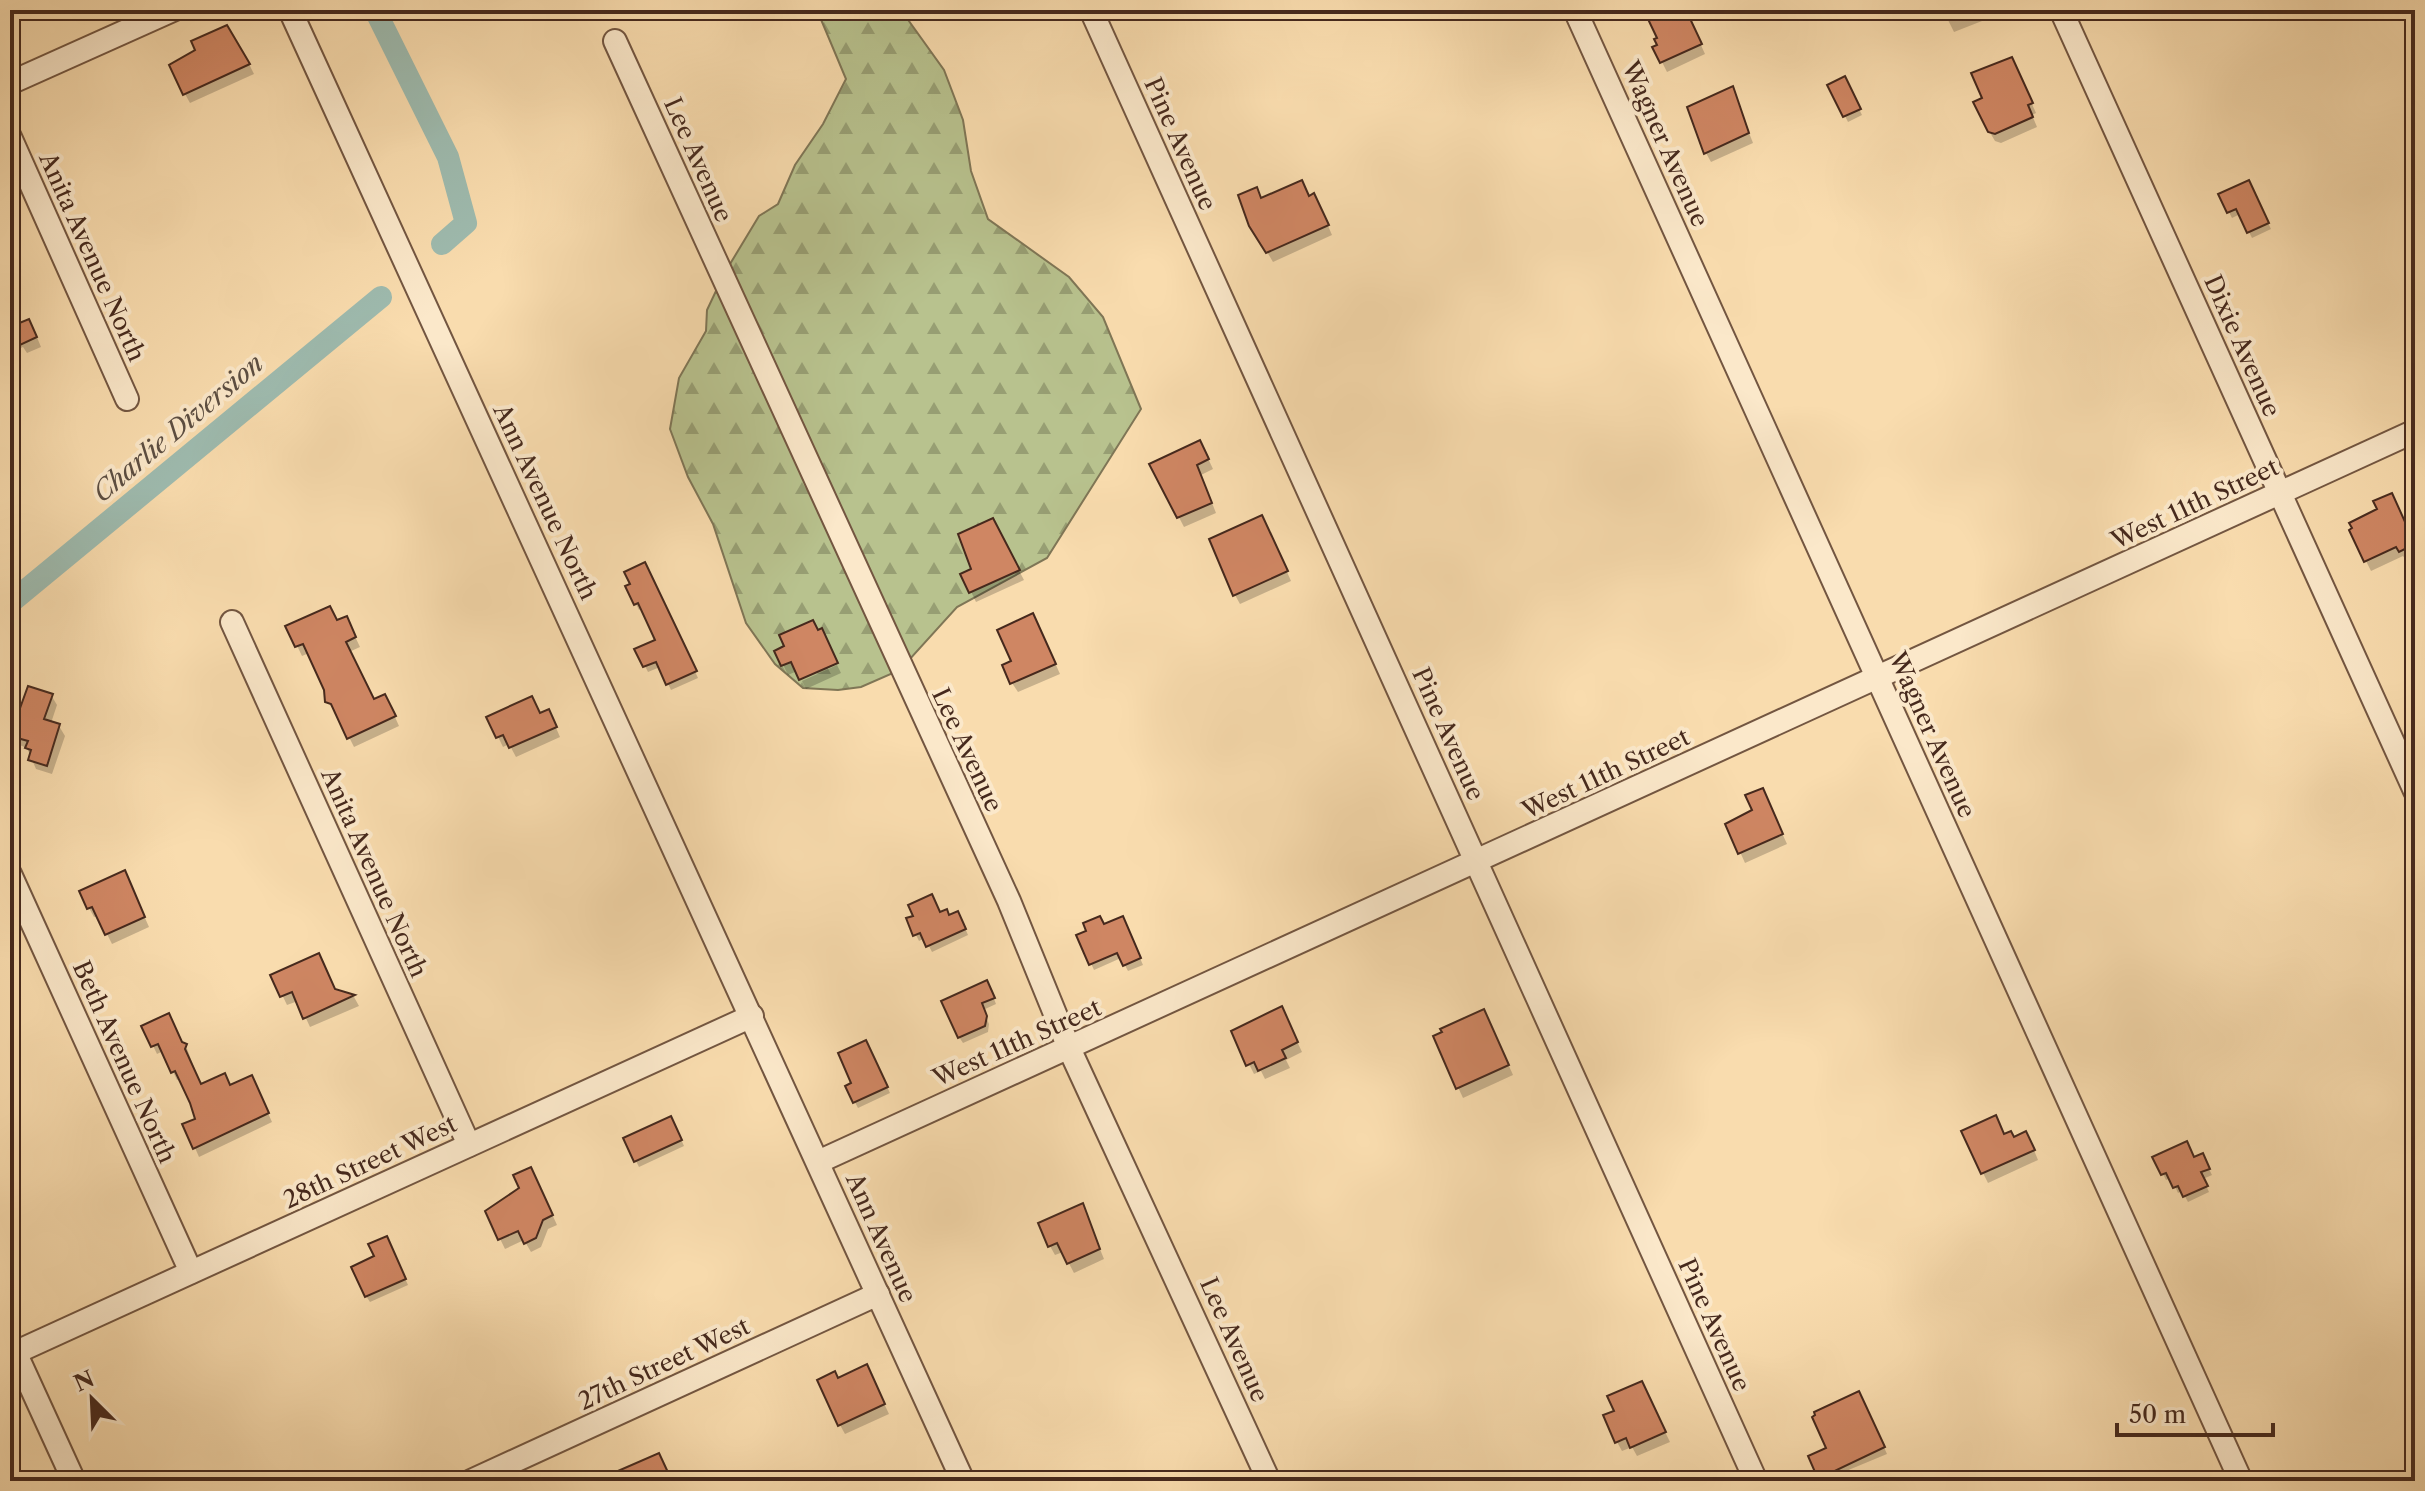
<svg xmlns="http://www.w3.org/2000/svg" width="2425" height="1491" viewBox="0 0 2425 1491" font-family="'Libre Caslon Text',serif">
  <defs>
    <pattern id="forest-firs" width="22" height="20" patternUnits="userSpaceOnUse" patternTransform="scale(2)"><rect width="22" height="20" fill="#b8c28e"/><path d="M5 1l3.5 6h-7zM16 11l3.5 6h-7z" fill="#979e73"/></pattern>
  </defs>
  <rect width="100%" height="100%" fill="#f9dcae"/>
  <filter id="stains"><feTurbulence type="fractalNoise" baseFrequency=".0025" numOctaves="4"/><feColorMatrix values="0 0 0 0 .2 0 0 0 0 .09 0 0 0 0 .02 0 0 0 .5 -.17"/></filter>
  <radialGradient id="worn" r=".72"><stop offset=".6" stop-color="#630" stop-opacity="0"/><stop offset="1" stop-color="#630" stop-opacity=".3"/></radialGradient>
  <path fill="url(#forest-firs)" stroke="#7f7656" stroke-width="2" d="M 817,10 L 901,10 L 944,70 L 963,120 L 971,171 L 988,219 L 1069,277 L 1103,317 L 1141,409 L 1047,558 L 957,607 L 900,670 L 861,687 L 838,690 L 803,688 L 775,664 L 746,623 L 713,524 L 688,477 L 670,429 L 679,378 L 706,331 L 707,310 L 724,274 L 759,216 L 778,204 L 795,165 L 823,124 L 846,79 Z"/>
  <g fill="#0003">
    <path d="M 1667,10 L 1685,10 L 1705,54 L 1667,72 L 1655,48 L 1659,46 Z"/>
    <path d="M 1943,10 L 2005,10 L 2005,12 L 1954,32 Z"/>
    <path d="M 241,48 L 254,74 L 190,103 L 185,94 Z"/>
    <path d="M 2016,69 L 2036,113 L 2032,115 L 2037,127 L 2001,143 L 1995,141 L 1989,131 L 1985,99 Z"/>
    <path d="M 1844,79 L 1862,115 L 1848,122 L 1830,86 Z"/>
    <path d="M 1732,89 L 1753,143 L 1711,162 L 1706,153 Z"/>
    <path d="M 2251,188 L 2271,229 L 2252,238 L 2240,214 L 2232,218 L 2229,212 Z"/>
    <path d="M 1309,198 L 1319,205 L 1332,235 L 1273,262 L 1251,225 L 1261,200 Z"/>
    <path d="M 10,313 L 34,330 L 41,347 L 27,353 L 23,347 L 10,353 Z"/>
    <path d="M 1205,452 L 1213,469 L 1201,475 L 1216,513 L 1184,527 L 1152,465 Z"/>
    <path d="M 2397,504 L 2415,543 L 2415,556 L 2406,560 L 2403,556 L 2371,571 L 2351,531 Z"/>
    <path d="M 992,520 L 1024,580 L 976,602 L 963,575 L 974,570 Z"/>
    <path d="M 1267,527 L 1291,581 L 1240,604 L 1235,595 Z"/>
    <path d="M 648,571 L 698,678 L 671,690 L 660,667 L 648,672 L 637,650 L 658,641 L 643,608 L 639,610 L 636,604 Z"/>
    <path d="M 337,622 L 351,628 L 360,647 L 349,652 L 374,702 L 390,706 L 399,726 L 354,747 L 337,713 L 327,701 L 326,689 L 309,653 L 302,656 L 288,627 Z"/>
    <path d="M 1038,625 L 1060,674 L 1018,692 L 1012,683 L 1013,662 Z"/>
    <path d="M 786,647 L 797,671 L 788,675 L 777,652 Z"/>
    <path d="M 837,665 L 841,673 L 806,689 L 802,681 Z"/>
    <path d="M 51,695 L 57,705 L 51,723 L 59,726 L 65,736 L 52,774 L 36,769 L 27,748 L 17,744 L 11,735 Z"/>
    <path d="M 540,715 L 553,721 L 560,737 L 516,757 L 509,744 L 503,747 L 489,718 Z"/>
    <path d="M 1767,800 L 1787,844 L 1745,863 L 1728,825 L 1755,811 Z"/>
    <path d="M 129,882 L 149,927 L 112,944 L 98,916 L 94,917 L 89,908 Z"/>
    <path d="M 940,914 L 961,919 L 968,935 L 932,952 L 925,938 L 919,941 L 908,919 Z"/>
    <path d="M 1125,924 L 1143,965 L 1128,971 L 1121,958 L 1094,970 L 1079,937 L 1104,926 Z"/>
    <path d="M 273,976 L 354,997 L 359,1006 L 310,1027 L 298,1001 L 287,1005 Z"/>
    <path d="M 990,989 L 996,1004 L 983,1010 L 989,1024 L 988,1032 L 963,1043 L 959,1037 Z"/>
    <path d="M 1286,1018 L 1302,1052 L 1286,1060 L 1290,1068 L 1265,1079 L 1261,1071 L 1254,1074 L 1233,1032 Z"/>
    <path d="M 1489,1021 L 1513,1075 L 1463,1098 L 1435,1037 Z"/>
    <path d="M 144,1027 L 186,1046 L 201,1086 L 256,1086 L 272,1122 L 199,1157 L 185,1125 L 197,1120 L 181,1079 L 177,1080 L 163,1051 L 157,1054 Z"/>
    <path d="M 869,1048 L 890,1093 L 858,1108 L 847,1087 L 854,1084 Z"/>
    <path d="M 674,1124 L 684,1146 L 639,1167 L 636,1161 Z"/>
    <path d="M 2004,1136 L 2031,1143 L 2038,1160 L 1988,1183 L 1983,1173 Z"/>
    <path d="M 2155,1158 L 2205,1161 L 2212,1175 L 2203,1179 L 2209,1192 L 2188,1202 L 2182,1191 L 2178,1193 L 2171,1178 L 2166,1180 Z"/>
    <path d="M 536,1179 L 557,1225 L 548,1229 L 541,1247 L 531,1252 L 524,1240 L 505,1249 L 487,1212 Z"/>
    <path d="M 1082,1205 L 1104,1259 L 1074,1273 L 1063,1252 L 1055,1255 L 1050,1246 Z"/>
    <path d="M 389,1244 L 408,1285 L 370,1302 L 366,1296 L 377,1257 Z"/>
    <path d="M 871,1376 L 889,1414 L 845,1434 L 840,1425 L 837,1380 Z"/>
    <path d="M 1646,1393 L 1670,1442 L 1637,1456 L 1632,1447 L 1622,1451 L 1617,1442 Z"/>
    <path d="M 1862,1399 L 1887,1454 L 1822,1481 L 1810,1457 L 1829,1449 Z"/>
    <path d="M 227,1476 L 230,1481 L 216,1481 Z"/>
  </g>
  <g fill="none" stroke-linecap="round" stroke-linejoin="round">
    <g stroke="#9ebbaf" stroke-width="22">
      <path d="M 375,10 L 448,157 L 466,223 L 442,244"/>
      <path d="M 10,603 L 381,297"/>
    </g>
  </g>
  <g fill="#cf8663" stroke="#46291d" stroke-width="2">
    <path d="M 1662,10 L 1686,10 L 1702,44 L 1660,63 L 1652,47 L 1657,45 L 1654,39 L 1657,38 L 1647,17 Z"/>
    <path d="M 227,25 L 250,64 L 183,95 L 169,65 L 195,50 L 191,41 Z"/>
    <path d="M 2012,57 L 2033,103 L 2028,105 L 2033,117 L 1995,134 L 1988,132 L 1973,102 L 1982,98 L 1971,73 Z"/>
    <path d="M 1845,76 L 1861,109 L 1843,117 L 1827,85 Z"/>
    <path d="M 1733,86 L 1749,133 L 1704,154 L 1687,107 Z"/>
    <path d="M 1302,180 L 1309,196 L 1314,193 L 1329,225 L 1266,253 L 1249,226 L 1238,195 L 1257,187 L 1261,198 Z"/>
    <path d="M 2249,180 L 2269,223 L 2247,233 L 2236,209 L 2227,213 L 2218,194 Z"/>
    <path d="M 29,319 L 37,337 L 20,345 L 12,326 Z"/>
    <path d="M 1200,440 L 1209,459 L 1197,465 L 1212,503 L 1177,518 L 1149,464 Z"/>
    <path d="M 2392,493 L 2415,544 L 2399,552 L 2396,547 L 2364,562 L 2349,530 L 2352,528 L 2349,523 L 2377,509 L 2373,501 Z"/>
    <path d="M 1262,515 L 1288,571 L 1233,596 L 1209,539 Z"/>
    <path d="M 993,518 L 1020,570 L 969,593 L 960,574 L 971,569 L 958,534 Z"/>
    <path d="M 645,562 L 697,671 L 666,685 L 656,662 L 643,667 L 634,649 L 655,640 L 638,603 L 634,605 L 625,586 L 630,584 L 624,572 Z"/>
    <path d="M 330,606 L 337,620 L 347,616 L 356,637 L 346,642 L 374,699 L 385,694 L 396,716 L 347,739 L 331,704 L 325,702 L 324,690 L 303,644 L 295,647 L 285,626 Z"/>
    <path d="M 1033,613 L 1056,664 L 1010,684 L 1002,665 L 1011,661 L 997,630 Z"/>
    <path d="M 813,620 L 818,630 L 822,628 L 838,663 L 799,680 L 791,662 L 781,666 L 774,651 L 784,646 L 779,635 Z"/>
    <path d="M 28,686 L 53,694 L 44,719 L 60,724 L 47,766 L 28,760 L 31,750 L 25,748 L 28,741 L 10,736 Z"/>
    <path d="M 532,696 L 540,713 L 549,709 L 557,727 L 509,748 L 503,735 L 496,738 L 486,717 Z"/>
    <path d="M 1763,788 L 1783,834 L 1738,854 L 1725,824 L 1752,810 L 1745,795 Z"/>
    <path d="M 125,870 L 145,917 L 105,935 L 92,907 L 87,909 L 79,891 Z"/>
    <path d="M 932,894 L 940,912 L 947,909 L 949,915 L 958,911 L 966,929 L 926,947 L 920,933 L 913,936 L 906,918 L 913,916 L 908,905 Z"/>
    <path d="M 1100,916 L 1104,924 L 1123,916 L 1141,958 L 1123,966 L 1117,953 L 1089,965 L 1076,935 L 1086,931 L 1083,923 Z"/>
    <path d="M 319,953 L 335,989 L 355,995 L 303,1019 L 292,992 L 280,997 L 270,975 Z"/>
    <path d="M 987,980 L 995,998 L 982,1003 L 987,1016 L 985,1026 L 958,1038 L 941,1001 Z"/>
    <path d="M 1282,1006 L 1298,1042 L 1282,1050 L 1286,1058 L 1258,1071 L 1254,1062 L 1246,1066 L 1231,1031 Z"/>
    <path d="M 1484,1009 L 1509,1065 L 1456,1089 L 1433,1036 L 1442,1032 L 1440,1029 Z"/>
    <path d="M 169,1013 L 182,1042 L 187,1044 L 185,1049 L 201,1084 L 225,1073 L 230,1085 L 252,1075 L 269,1113 L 193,1149 L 182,1124 L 195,1119 L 190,1103 L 175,1071 L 171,1073 L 158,1044 L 151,1047 L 141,1026 Z"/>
    <path d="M 866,1040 L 888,1087 L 853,1103 L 845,1086 L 851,1083 L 838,1053 Z"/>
    <path d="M 1996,1115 L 2004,1134 L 2011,1131 L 2014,1137 L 2026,1131 L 2035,1150 L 1981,1174 L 1961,1131 Z"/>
    <path d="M 671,1116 L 682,1140 L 634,1162 L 623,1138 Z"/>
    <path d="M 2187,1141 L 2194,1157 L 2203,1153 L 2210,1169 L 2201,1172 L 2208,1186 L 2183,1197 L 2178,1186 L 2173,1188 L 2166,1173 L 2161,1175 L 2152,1157 Z"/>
    <path d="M 531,1167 L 553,1215 L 543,1220 L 536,1238 L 524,1244 L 518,1231 L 498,1240 L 485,1211 L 519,1188 L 513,1175 Z"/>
    <path d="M 1083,1203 L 1100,1249 L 1067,1264 L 1057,1243 L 1048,1247 L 1038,1223 Z"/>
    <path d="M 387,1236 L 406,1279 L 365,1297 L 351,1267 L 374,1256 L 368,1244 Z"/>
    <path d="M 867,1364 L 885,1404 L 838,1426 L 817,1380 L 835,1371 L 838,1378 Z"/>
    <path d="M 1642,1381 L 1666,1432 L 1630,1448 L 1626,1438 L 1615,1443 L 1603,1415 L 1614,1411 L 1607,1396 Z"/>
    <path d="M 1859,1391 L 1885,1447 L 1818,1479 L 1808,1456 L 1826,1448 L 1812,1417 L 1815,1415 L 1814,1412 Z"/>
    <path d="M 659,1453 L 672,1481 L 595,1481 Z"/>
  </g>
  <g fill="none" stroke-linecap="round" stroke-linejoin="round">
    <defs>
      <g id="street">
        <path d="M 290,10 L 963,1481"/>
        <path d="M 1091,10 L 1756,1481"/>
        <path d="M 1575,10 L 2241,1481"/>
        <path d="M 2061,10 L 2415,791"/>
        <path d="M 615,41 L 1009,901 L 1069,1048 L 1269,1481"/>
        <path d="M 10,83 L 173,10"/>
        <path d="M 10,137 L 127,399"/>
        <path d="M 232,622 L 469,1145"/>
        <path d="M 10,874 L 191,1272"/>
        <path d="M 818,1162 L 2415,431"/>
        <path d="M 15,1352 L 74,1481"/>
        <path d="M 10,1355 L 752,1016"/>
        <path d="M 471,1481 L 878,1294"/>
      </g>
    </defs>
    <use href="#street" stroke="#735641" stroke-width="26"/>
    <use href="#street" stroke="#fbe8ca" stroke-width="22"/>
  </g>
  <g text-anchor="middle" stroke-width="8" stroke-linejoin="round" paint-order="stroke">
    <g font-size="24" fill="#46291d" stroke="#fbe8ca">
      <text transform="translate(1180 144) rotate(66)" y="8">Pine Avenue</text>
      <text transform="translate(1665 144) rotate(66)" y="8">Wagner Avenue</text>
      <text transform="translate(698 160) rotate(66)" y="8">Lee Avenue</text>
      <text transform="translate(92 257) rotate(66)" y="8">Anita Avenue North</text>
      <text transform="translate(2242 346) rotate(66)" y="8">Dixie Avenue</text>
      <text transform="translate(545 502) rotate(65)" y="8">Ann Avenue North</text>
      <text transform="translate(2195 504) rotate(-25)" y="8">West 11th Street</text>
      <text transform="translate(1448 734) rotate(66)" y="8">Pine Avenue</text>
      <text transform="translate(1932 735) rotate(66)" y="8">Wagner Avenue</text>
      <text transform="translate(967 750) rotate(65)" y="8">Lee Avenue</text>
      <text transform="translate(1606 774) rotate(-25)" y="8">West 11th Street</text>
      <text transform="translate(374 873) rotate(66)" y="8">Anita Avenue North</text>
      <text transform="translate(1017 1043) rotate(-24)" y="8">West 11th Street</text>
      <text transform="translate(124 1062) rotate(66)" y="8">Beth Avenue North</text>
      <text transform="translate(370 1162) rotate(-25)" y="8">28th Street West</text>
      <text transform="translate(881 1238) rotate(66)" y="8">Ann Avenue</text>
      <text transform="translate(1714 1325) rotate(66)" y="8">Pine Avenue</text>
      <text transform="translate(1234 1340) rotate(66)" y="8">Lee Avenue</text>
      <text transform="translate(664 1364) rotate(-25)" y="8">27th Street West</text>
    </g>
    <g font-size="26" font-style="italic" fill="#5c4e42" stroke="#fbe8ca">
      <text transform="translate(178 428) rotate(-40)" y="9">Charlie Diversion</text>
    </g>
  </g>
  <rect width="2425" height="1491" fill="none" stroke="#f9dcae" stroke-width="40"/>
  <rect x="12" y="12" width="2401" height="1467" fill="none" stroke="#46291d" stroke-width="4"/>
  <rect x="20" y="20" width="2385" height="1451" fill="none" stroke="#46291d" stroke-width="2"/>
  <g transform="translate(92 1399) rotate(336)" stroke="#fbe8ca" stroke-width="6" paint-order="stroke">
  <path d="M0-6L14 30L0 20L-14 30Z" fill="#46291d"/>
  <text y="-12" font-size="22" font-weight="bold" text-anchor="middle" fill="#46291d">N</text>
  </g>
  <path d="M2117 1423v12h156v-12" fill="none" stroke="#46291d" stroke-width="4"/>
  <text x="2129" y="1423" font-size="24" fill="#46291d" stroke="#fbe8ca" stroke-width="6" paint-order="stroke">50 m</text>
  <rect width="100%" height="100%" filter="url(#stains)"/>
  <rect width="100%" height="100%" fill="url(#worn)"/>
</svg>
